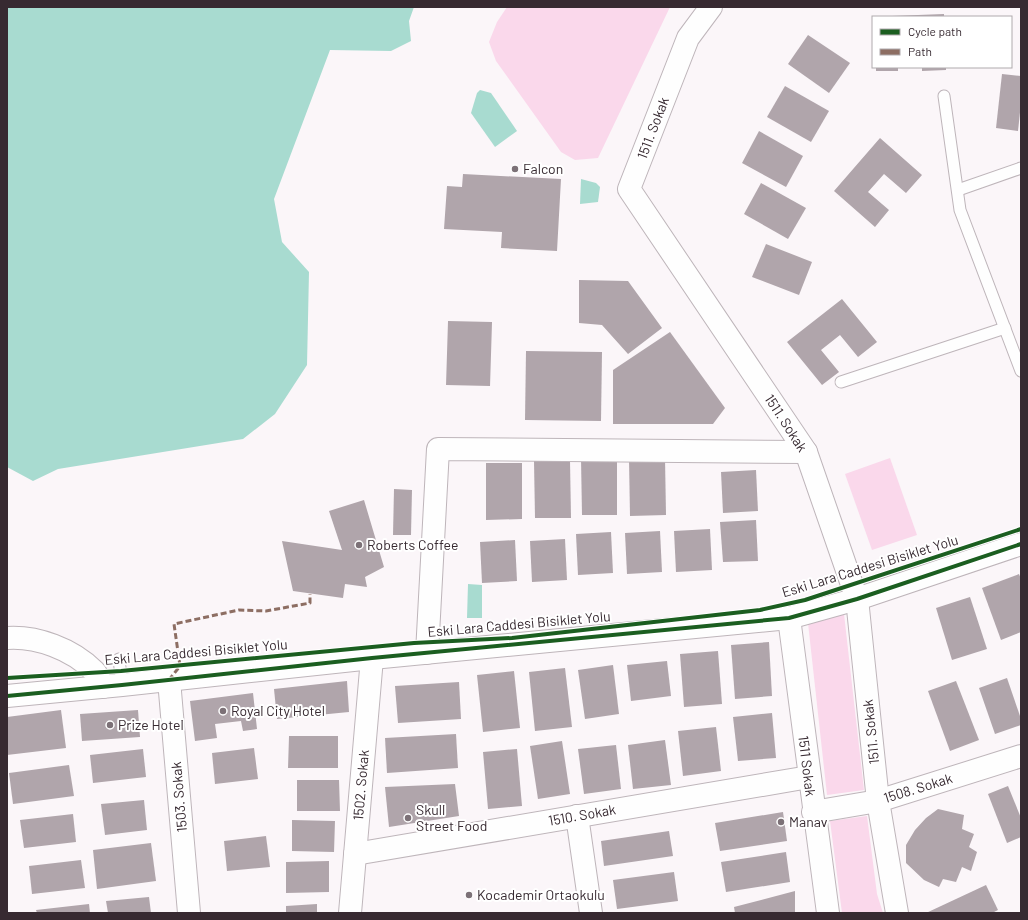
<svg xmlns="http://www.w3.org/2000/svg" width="1028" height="920" viewBox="0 0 1028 920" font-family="Barlow,sans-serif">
  <rect width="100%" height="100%" fill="#fbf6f9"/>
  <g fill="#fad8eb">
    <path d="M 507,7 L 670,7 L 598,158 L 575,160 L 561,152 L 496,61 L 489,42 L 497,22 Z"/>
    <path d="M 890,458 L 917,535 L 872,550 L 845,474 Z"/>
    <path d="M 844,614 L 864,790 L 827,795 L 808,623 Z"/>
    <path d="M 867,816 L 877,894 L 883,913 L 842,913 L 830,821 Z"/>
  </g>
  <g fill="#a8dbd0">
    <path d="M 7,7 L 414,7 L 409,21 L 411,41 L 391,51 L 330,50 L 274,199 L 282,242 L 309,272 L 307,365 L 275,414 L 243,439 L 58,469 L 33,481 L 7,467 Z"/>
    <path d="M 480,90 L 491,93 L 517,131 L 495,147 L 471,113 L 477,93 Z"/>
    <path d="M 581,179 L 596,183 L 600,187 L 598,202 L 580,204 Z"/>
    <path d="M 468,584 L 482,585 L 482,618 L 467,618 Z"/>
  </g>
  <g fill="#b0a5ab">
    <path d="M 944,14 L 944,17 L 892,17 L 892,16 Z"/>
    <path d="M 808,35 L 850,63 L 829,93 L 788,64 Z"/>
    <rect x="876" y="67" width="22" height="4"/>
    <path d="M 922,67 L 946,67 L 946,70 L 922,71 Z"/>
    <path d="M 1002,74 L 1021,76 L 1021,103 L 1018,131 L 996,128 Z"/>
    <path d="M 785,86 L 829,111 L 811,142 L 767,117 Z"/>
    <path d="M 759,131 L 803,156 L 786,187 L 742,163 Z"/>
    <path d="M 880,138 L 922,175 L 906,193 L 884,174 L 868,192 L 889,210 L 875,227 L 834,191 Z"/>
    <path d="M 463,174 L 561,179 L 557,251 L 501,248 L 502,232 L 444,229 L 447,186 L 462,187 Z"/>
    <path d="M 761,183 L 806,208 L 788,239 L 744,214 Z"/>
    <path d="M 766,244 L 812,262 L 799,295 L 752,277 Z"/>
    <path d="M 579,280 L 628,281 L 662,328 L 628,354 L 602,325 L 579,323 Z"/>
    <path d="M 842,299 L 877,342 L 858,357 L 840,335 L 821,350 L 839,372 L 822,385 L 787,342 Z"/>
    <path d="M 448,321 L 492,322 L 490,386 L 446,385 Z"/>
    <path d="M 670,332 L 725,408 L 713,424 L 613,424 L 613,370 Z"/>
    <path d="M 526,351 L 602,352 L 601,421 L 525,420 Z"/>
    <path d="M 581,458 L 617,458 L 617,515 L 582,515 Z"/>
    <path d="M 665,458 L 666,515 L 630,516 L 629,459 Z"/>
    <path d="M 534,461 L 570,461 L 571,518 L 535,518 Z"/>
    <path d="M 486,463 L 522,463 L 522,519 L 486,520 Z"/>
    <path d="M 756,470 L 758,511 L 723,513 L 721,472 Z"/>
    <path d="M 394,489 L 412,490 L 411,535 L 393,535 Z"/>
    <path d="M 364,500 L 384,567 L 365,577 L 367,587 L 345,584 L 343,598 L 293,591 L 282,541 L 342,550 L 329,511 Z"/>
    <path d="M 756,520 L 758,561 L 723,562 L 720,522 Z"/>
    <path d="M 710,529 L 712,570 L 676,572 L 674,531 Z"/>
    <path d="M 660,531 L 662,572 L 627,574 L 625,533 Z"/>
    <path d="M 611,532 L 613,573 L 578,575 L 576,534 Z"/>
    <path d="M 565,539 L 567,580 L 532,582 L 530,541 Z"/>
    <path d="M 515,540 L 517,581 L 482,583 L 480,542 Z"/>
    <path d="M 1019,574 L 1021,579 L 1021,632 L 1001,640 L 982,588 Z"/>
    <path d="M 970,597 L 987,649 L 952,660 L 936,608 Z"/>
    <path d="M 769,642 L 772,696 L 735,699 L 731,645 Z"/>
    <path d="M 718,651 L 722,704 L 684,707 L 680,654 Z"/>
    <path d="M 667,661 L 671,696 L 631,701 L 627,665 Z"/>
    <path d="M 613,665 L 619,714 L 585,719 L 578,670 Z"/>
    <path d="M 565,668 L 572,727 L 535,731 L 529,672 Z"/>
    <path d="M 514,671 L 520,728 L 483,732 L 477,675 Z"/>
    <path d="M 1007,678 L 1021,719 L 1021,725 L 995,734 L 979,688 Z"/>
    <path d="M 347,681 L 349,712 L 277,719 L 274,689 Z"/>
    <path d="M 956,681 L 979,740 L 950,751 L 928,691 Z"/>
    <path d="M 459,682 L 461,719 L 398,723 L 395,686 Z"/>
    <path d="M 253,693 L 257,729 L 243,731 L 241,721 L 215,724 L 217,738 L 195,741 L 190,701 Z"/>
    <path d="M 61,710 L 66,748 L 7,755 L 7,717 Z"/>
    <path d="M 138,710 L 140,737 L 82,741 L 80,714 Z"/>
    <path d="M 772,713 L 776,758 L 738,761 L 733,717 Z"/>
    <path d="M 716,727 L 721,771 L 683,776 L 678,731 Z"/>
    <path d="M 456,734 L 458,768 L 387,773 L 385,738 Z"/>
    <path d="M 289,736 L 338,736 L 338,768 L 288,768 Z"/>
    <path d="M 665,740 L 671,785 L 633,789 L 628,745 Z"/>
    <path d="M 562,741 L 570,794 L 538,799 L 530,746 Z"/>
    <path d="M 616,745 L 621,789 L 584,794 L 578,749 Z"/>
    <path d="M 254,748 L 258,779 L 215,784 L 212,753 Z"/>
    <path d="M 143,749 L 146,777 L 93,783 L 90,755 Z"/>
    <path d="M 517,749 L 522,806 L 488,809 L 483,752 Z"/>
    <path d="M 69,765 L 74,796 L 13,804 L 9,773 Z"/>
    <path d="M 297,780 L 339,780 L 340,811 L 297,811 Z"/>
    <path d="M 455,784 L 459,816 L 389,827 L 385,787 Z"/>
    <path d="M 1008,786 L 1021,818 L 1021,837 L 1007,843 L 988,794 Z"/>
    <path d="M 144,800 L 147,830 L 105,835 L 101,804 Z"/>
    <path d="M 938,809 L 964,815 L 962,829 L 974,834 L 969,847 L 977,852 L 971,871 L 962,867 L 956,882 L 943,879 L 939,887 L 924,880 L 906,863 L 906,845 L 915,830 L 926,818 Z"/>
    <path d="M 783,812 L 787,841 L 720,851 L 715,823 Z"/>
    <path d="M 73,814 L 76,842 L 24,848 L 20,820 Z"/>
    <path d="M 292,820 L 335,821 L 334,852 L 292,851 Z"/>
    <path d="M 669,831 L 673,856 L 604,866 L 601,841 Z"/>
    <path d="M 266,836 L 270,867 L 227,871 L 224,841 Z"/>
    <path d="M 151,843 L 156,881 L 97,889 L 93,850 Z"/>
    <path d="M 786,852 L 790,882 L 726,892 L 721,862 Z"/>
    <path d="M 81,860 L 85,888 L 32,894 L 29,866 Z"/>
    <path d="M 329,861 L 329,892 L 286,893 L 286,862 Z"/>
    <path d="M 674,872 L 678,901 L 617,909 L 613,880 Z"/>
    <path d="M 986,885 L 998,910 L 992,913 L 926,913 Z"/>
    <path d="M 795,891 L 795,913 L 735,913 L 734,907 Z"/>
    <path d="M 149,897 L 151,913 L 108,913 L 106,901 Z"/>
    <path d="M 89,904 L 90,913 L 37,913 L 36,910 Z"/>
    <path d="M 317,904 L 317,913 L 286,913 L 286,906 Z"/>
  </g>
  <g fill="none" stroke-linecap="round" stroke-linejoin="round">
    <defs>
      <g id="lane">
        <path d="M 944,96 L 960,210 L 1021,371"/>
        <path d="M 958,190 L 1021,168"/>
        <path d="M 841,382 L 1005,328"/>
        <path d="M 119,659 L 122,685"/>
      </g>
      <g id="street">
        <path d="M 711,7 L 688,38 L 629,189 L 806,452 L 857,599 L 878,801 L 897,913"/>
        <path d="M 789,618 L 828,913"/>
        <path d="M 7,638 C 37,636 72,649 94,671 C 98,675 100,682 103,687"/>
        <path d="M 427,653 L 438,449 L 806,452"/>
        <path d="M 169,680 L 189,913"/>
        <path d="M 813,812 L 878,801 L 1021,756"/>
        <path d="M 577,816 L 591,913"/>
        <path d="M 355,854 L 809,777"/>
        <path d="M 350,913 L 372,658"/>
      </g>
      <path id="secondary" d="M 7,696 L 122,685 L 372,658 L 789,618 L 857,599 L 1021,544"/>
    </defs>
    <use href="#lane" stroke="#beb5ba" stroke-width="13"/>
    <use href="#street" stroke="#beb5ba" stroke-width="24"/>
    <use href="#secondary" stroke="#beb5ba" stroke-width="24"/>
    <use href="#lane" stroke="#fefefe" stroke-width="11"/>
    <use href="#street" stroke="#fefefe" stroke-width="22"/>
    <use href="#secondary" stroke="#fefefe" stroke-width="22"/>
    <path stroke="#8d6e63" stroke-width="3" stroke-dasharray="6 3" stroke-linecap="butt" d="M 169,680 L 180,666 L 174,624 L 239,610 L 266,611 L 310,603 L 310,594"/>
    <defs>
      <g id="cycleway">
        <path d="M 7,678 L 121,671 L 414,643 L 512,638 L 760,610 L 805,600 L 1021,529"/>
        <path d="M 7,696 L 122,685 L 372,658 L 789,618 L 857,599 L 1021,544"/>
      </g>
    </defs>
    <use href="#cycleway" stroke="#fff" stroke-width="6"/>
    <use href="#cycleway" stroke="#1b5e20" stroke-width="4"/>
  </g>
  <g fill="#7c7177" stroke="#fff" stroke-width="1.5">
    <circle cx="515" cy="169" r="4"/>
    <circle cx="359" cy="545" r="4"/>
    <circle cx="223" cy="711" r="4"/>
    <circle cx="110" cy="725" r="4"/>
    <circle cx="408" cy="818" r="4"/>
    <circle cx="781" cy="822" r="4"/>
    <circle cx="469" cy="895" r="4"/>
  </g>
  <g text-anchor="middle" stroke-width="4" stroke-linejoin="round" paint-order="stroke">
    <g font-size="14" fill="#372a31" stroke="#fff">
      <text transform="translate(653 128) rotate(-69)" y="5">1511. Sokak</text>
      <text transform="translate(786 423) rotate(57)" y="5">1511. Sokak</text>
      <text transform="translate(870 566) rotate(-17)" y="5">Eski Lara Caddesi Bisiklet Yolu</text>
      <text transform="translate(519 624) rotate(-5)" y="5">Eski Lara Caddesi Bisiklet Yolu</text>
      <text transform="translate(196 652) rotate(-5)" y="5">Eski Lara Caddesi Bisiklet Yolu</text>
      <text transform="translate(871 732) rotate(-96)" y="5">1511. Sokak</text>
      <text transform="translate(807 766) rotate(83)" y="5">1511 Sokak</text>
      <text transform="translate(361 785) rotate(-85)" y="5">1502. Sokak</text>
      <text transform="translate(918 788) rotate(-17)" y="5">1508. Sokak</text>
      <text transform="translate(179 797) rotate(-95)" y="5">1503. Sokak</text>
      <text transform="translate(582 815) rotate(-10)" y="5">1510. Sokak</text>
    </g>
    <g font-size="14" fill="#372a31" stroke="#fff" text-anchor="start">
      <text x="523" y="174">Falcon</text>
      <text x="367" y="550">Roberts Coffee</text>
      <text x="231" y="716">Royal City Hotel</text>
      <text x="118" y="730">Prize Hotel</text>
      <text x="416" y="815">Skull<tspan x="416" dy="16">Street Food</tspan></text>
      <text x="789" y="827">Manav</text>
      <text x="477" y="900">Kocademir Ortaokulu</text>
    </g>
  </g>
  <rect width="1028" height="920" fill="none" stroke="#372a31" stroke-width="16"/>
  <rect x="872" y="16" width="140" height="52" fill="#ffffff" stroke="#afaaad"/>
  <rect x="880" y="29" width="20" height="6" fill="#1b5e20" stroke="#afaaad"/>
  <text x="908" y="36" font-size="12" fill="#372a31">Cycle path</text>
  <rect x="880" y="49" width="20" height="6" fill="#8d6e63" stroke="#afaaad"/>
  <text x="908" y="56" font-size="12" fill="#372a31">Path</text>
</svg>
